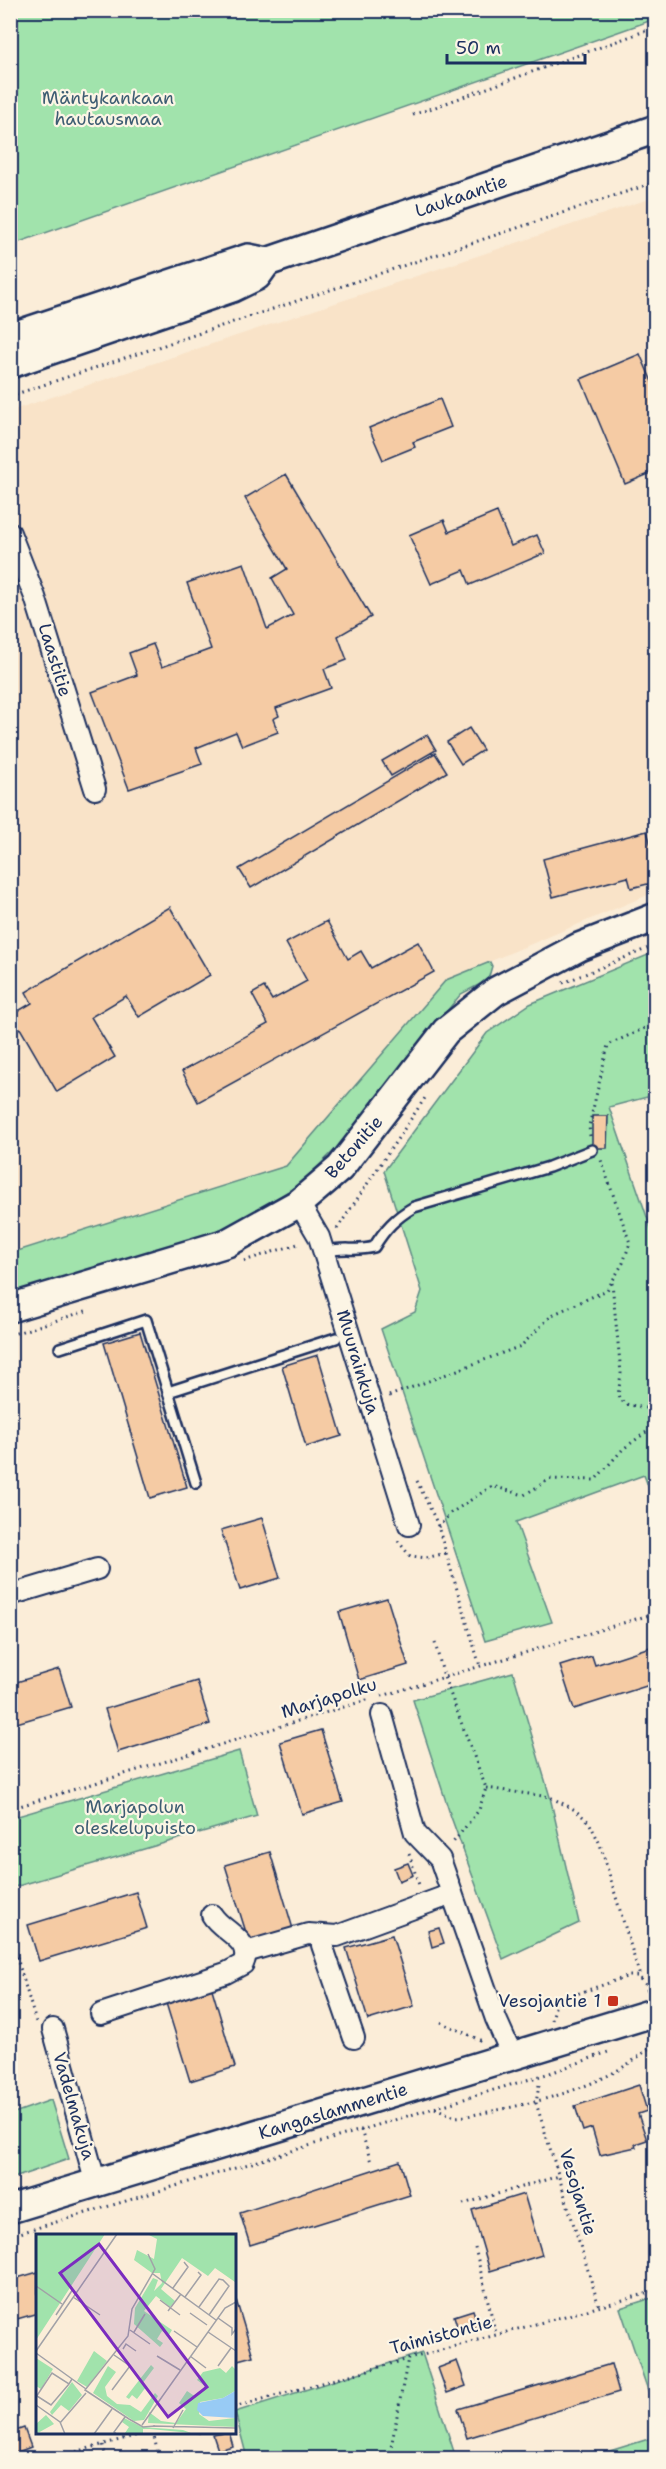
<svg xmlns="http://www.w3.org/2000/svg" width="666" height="2469" viewBox="0 0 666 2469" font-family="'Shantell Sans',sans-serif">
  <rect width="100%" height="100%" fill="#fbedd8"/>
  <filter id="ink" filterUnits="userSpaceOnUse"><feTurbulence type="fractalNoise" baseFrequency=".0167" numOctaves="2"/><feDisplacementMap in="SourceGraphic" scale="12" xChannelSelector="R" yChannelSelector="G"/><feConvolveMatrix kernelMatrix="1 2 1 2 8 2 1 2 1" color-interpolation-filters="sRGB"/></filter>
  <g filter="url(#ink)">
    <path fill="#f9e3c8" d="M 655,197 L 655,892 L 446,980 L 286,1166 L 11,1253 L 10,411 Z"/>
    <g fill="#a1e3ac" stroke="#5e8985" stroke-width="1.5">
      <path d="M 655,10 L 655,19 L 11,245 L 11,11 Z"/>
      <path d="M 655,952 L 655,1095 L 609,1107 L 655,1240 L 655,1505 L 644,1475 L 516,1522 L 552,1622 L 485,1641 L 381,1329 L 415,1312 L 422,1291 L 384,1171 L 487,1033 L 530,1004 Z"/>
      <path d="M 490,962 L 492,966 L 488,980 L 461,994 L 410,1055 L 354,1131 L 300,1184 L 233,1225 L 104,1269 L 11,1296 L 11,1253 L 286,1166 L 446,980 Z"/>
      <path d="M 513,1672 L 550,1797 L 579,1923 L 503,1959 L 451,1817 L 413,1700 Z"/>
      <path d="M 239,1751 L 257,1816 L 11,1888 L 11,1818 Z"/>
      <path d="M 51,2100 L 69,2159 L 11,2179 L 11,2114 Z"/>
      <path d="M 655,2297 L 656,2297 L 655,2411 L 620,2308 Z"/>
      <path d="M 422,2353 L 456,2458 L 247,2458 L 235,2412 Z"/>
      <path d="M 655,2437 L 655,2458 L 587,2458 Z"/>
    </g>
    <g fill="#f5cba4" stroke="#1b2f5e" stroke-width="1.5">
      <path d="M 640,354 L 656,391 L 656,471 L 625,484 L 581,379 Z"/>
      <path d="M 440,399 L 451,427 L 413,442 L 415,447 L 383,460 L 369,428 Z"/>
      <path d="M 286,474 L 371,617 L 338,636 L 347,660 L 324,669 L 331,688 L 276,708 L 279,716 L 273,719 L 278,732 L 242,746 L 236,732 L 196,748 L 202,764 L 129,789 L 92,692 L 137,675 L 129,653 L 153,644 L 162,667 L 211,649 L 187,583 L 244,563 L 267,629 L 293,615 L 272,578 L 287,569 L 245,498 Z"/>
      <path d="M 497,512 L 511,546 L 537,535 L 545,553 L 470,585 L 464,570 L 431,584 L 409,535 L 444,520 L 449,532 Z"/>
      <path d="M 469,728 L 483,750 L 461,764 L 447,742 Z"/>
      <path d="M 427,735 L 436,750 L 391,776 L 382,761 Z"/>
      <path d="M 435,753 L 447,772 L 251,888 L 239,869 Z"/>
      <path d="M 647,831 L 656,863 L 656,882 L 631,888 L 628,877 L 553,897 L 543,859 Z"/>
      <path d="M 170,907 L 210,975 L 139,1017 L 126,996 L 91,1017 L 115,1057 L 57,1092 L 20,1028 L 12,1033 L 10,1016 L 32,1003 L 26,992 Z"/>
      <path d="M 327,921 L 348,959 L 361,951 L 371,968 L 418,942 L 434,972 L 198,1102 L 182,1071 L 268,1024 L 252,994 L 264,987 L 272,1000 L 307,981 L 286,943 Z"/>
      <path d="M 592,1116 L 608,1116 L 607,1148 L 592,1148 Z"/>
      <path d="M 140,1332 L 187,1487 L 150,1498 L 104,1343 Z"/>
      <path d="M 318,1355 L 342,1436 L 306,1447 L 282,1366 Z"/>
      <path d="M 262,1518 L 280,1578 L 240,1590 L 221,1530 Z"/>
      <path d="M 387,1598 L 408,1665 L 359,1680 L 339,1612 Z"/>
      <path d="M 656,1645 L 656,1683 L 574,1709 L 560,1666 L 592,1656 L 595,1665 Z"/>
      <path d="M 59,1669 L 71,1707 L 10,1725 L 10,1684 Z"/>
      <path d="M 197,1681 L 210,1724 L 118,1752 L 105,1709 Z"/>
      <path d="M 321,1730 L 343,1802 L 302,1814 L 280,1742 Z"/>
      <path d="M 270,1852 L 293,1929 L 249,1942 L 225,1865 Z"/>
      <path d="M 408,1863 L 413,1875 L 399,1881 L 394,1868 Z"/>
      <path d="M 136,1892 L 147,1928 L 39,1961 L 28,1925 Z"/>
      <path d="M 439,1928 L 444,1943 L 432,1947 L 428,1931 Z"/>
      <path d="M 392,1935 L 414,2006 L 368,2020 L 346,1948 Z"/>
      <path d="M 212,1989 L 235,2067 L 190,2081 L 166,2003 Z"/>
      <path d="M 639,2085 L 647,2111 L 638,2114 L 647,2140 L 635,2144 L 636,2147 L 600,2155 L 592,2128 L 583,2131 L 575,2106 Z"/>
      <path d="M 400,2161 L 410,2195 L 250,2245 L 240,2213 Z"/>
      <path d="M 524,2194 L 542,2255 L 490,2271 L 472,2210 Z"/>
      <path d="M 38,2272 L 38,2313 L 10,2321 L 10,2280 Z"/>
      <path d="M 234,2293 L 253,2356 L 234,2361 Z"/>
      <path d="M 473,2310 L 478,2325 L 459,2332 L 454,2316 Z"/>
      <path d="M 457,2361 L 466,2386 L 447,2393 L 438,2368 Z"/>
      <path d="M 611,2364 L 619,2392 L 467,2438 L 458,2409 Z"/>
      <path d="M 24,2428 L 31,2447 L 10,2455 L 10,2433 Z"/>
      <path d="M 229,2432 L 233,2446 L 218,2450 L 213,2435 Z"/>
    </g>
    <g fill="none" stroke-linecap="round" stroke-linejoin="round">
      <defs>
        <g id="lane">
          <path d="M 10,278 L 11,278"/>
          <path d="M 324,1252 C 342,1246 356,1252 374,1247 C 385,1229 395,1218 414,1207 L 549,1167 L 592,1150"/>
          <path d="M 60,1348 L 146,1320 L 196,1483"/>
          <path d="M 168,1392 L 336,1338"/>
        </g>
        <g id="street">
          <path d="M 10,533 L 35,597 L 95,789"/>
          <path d="M 299,1203 L 319,1237 L 409,1525"/>
          <path d="M 10,1595 L 97,1569"/>
          <path d="M 382,1715 L 415,1833 L 440,1859 L 496,2019 L 512,2055"/>
          <path d="M 322,1936 L 322,1945 L 354,2038"/>
          <path d="M 246,1952 L 308,1934 L 337,1936 L 452,1894"/>
          <path d="M 101,2014 L 226,1973 L 243,1964 C 254,1940 222,1932 212,1915"/>
          <path d="M 53,2029 L 96,2184"/>
        </g>
        <g id="secondary">
          <path d="M 10,337 L 248,258 L 267,262 L 656,129"/>
          <path d="M 10,364 L 232,288 L 257,276 L 267,262"/>
          <path d="M 10,1308 L 227,1243 L 299,1203 L 340,1168 L 446,1031 L 496,991 L 579,947 L 656,917"/>
          <path d="M 10,2209 L 656,2012"/>
        </g>
      </defs>
      <use href="#lane" stroke="#1b2f5e" stroke-width="14"/>
      <use href="#street" stroke="#1b2f5e" stroke-width="24"/>
      <use href="#secondary" stroke="#1b2f5e" stroke-width="32"/>
      <g stroke="#1b2f5e" stroke-width="3" stroke-dasharray="1.5 4.5" stroke-linecap="butt">
        <path d="M 413,115 L 656,27"/>
        <path d="M 10,396 L 656,182"/>
        <path d="M 563,983 L 656,945"/>
        <path d="M 590,1136 L 589,1126 L 608,1045 L 656,1023"/>
        <path d="M 337,1229 L 425,1098"/>
        <path d="M 244,1261 L 301,1243"/>
        <path d="M 612,1283 L 621,1373 L 618,1396 L 625,1404 L 656,1410"/>
        <path d="M 10,1335 L 89,1310"/>
        <path d="M 389,1396 L 521,1346 L 552,1315 L 607,1290 L 623,1263 L 630,1243 L 601,1160"/>
        <path d="M 417,1481 L 437,1523 L 480,1666"/>
        <path d="M 438,1527 L 451,1513 L 492,1486 L 524,1495 L 550,1479 L 595,1480 L 623,1449 L 656,1425"/>
        <path d="M 398,1541 L 410,1556 L 426,1558 L 446,1553"/>
        <path d="M 435,1643 L 444,1677 L 486,1788 L 479,1810 L 451,1845"/>
        <path d="M 382,1696 L 656,1613"/>
        <path d="M 486,1788 L 550,1797 L 575,1810 L 589,1822 L 600,1844 L 641,1980"/>
        <path d="M 10,1809 L 370,1699"/>
        <path d="M 409,1854 L 420,1888"/>
        <path d="M 10,1934 L 36,2022"/>
        <path d="M 552,2020 L 556,2003 L 562,1999 L 629,1976 L 637,1976 L 645,1984 L 648,1991"/>
        <path d="M 441,2022 L 482,2041"/>
        <path d="M 539,2085 L 536,2103 L 599,2306"/>
        <path d="M 435,2108 L 455,2117 L 467,2116 C 530,2104 610,2089 656,2041"/>
        <path d="M 361,2130 L 371,2162"/>
        <path d="M 463,2204 L 559,2176"/>
        <path d="M 10,2236 L 550,2073 L 611,2051"/>
        <path d="M 475,2248 L 496,2334"/>
        <path d="M 234,2407 L 656,2291"/>
        <path d="M 153,2432 L 157,2450"/>
        <path d="M 199,2432 L 200,2438"/>
        <path d="M 103,2445 L 106,2458"/>
        <path d="M 53,2458 L 149,2432"/>
        <path d="M 389,2458 L 408,2358"/>
      </g>
      <use href="#lane" stroke="#fcf5e5" stroke-width="9"/>
      <use href="#street" stroke="#fcf5e5" stroke-width="20"/>
      <use href="#secondary" stroke="#fcf5e5" stroke-width="27"/>
    </g>
  </g>
  <rect fill="#c8321e" stroke="#fcf5e5" stroke-width="2" x="607" y="1995" width="12" height="12" rx="3"/>
  <g text-anchor="middle" stroke-width="4.5" stroke-linejoin="round" paint-order="stroke">
    <g font-size="18" fill="#3c5c72" stroke="#fcf5e5">
      <text x="108" y="104">Mäntykankaan<tspan x="108" dy="21">hautausmaa</tspan></text>
      <text x="135" y="1813">Marjapolun<tspan x="135" dy="21">oleskelupuisto</tspan></text>
    </g>
    <g font-size="18" fill="#1b2f5e" stroke="#fcf5e5">
      <text transform="translate(461 196) rotate(-19)" y="6">Laukaantie</text>
      <text transform="translate(55 660) rotate(73)" y="6">Laastitie</text>
      <text transform="translate(354 1147) rotate(-49)" y="6">Betonitie</text>
      <text transform="translate(358 1362) rotate(73)" y="6">Muurainkuja</text>
      <text transform="translate(329 1698) rotate(-17)" y="6">Marjapolku</text>
      <text transform="translate(74 2106) rotate(74)" y="6">Vadelmakuja</text>
      <text transform="translate(333 2111) rotate(-17)" y="6">Kangaslammentie</text>
      <text transform="translate(578 2192) rotate(73)" y="6">Vesojantie</text>
      <text transform="translate(441 2335) rotate(-15)" y="6">Taimistontie</text>
    </g>
    <g font-size="18" fill="#1b2f5e" stroke="#fcf5e5" text-anchor="end">
      <text x="601" y="2007">Vesojantie 1</text>
    </g>
  </g>
  <g transform="translate(36 2234)">
    <rect width="200" height="200" fill="#fbedd8"/>
    <path d="M 0,0 L 69,0 L 0,106 ZM 111,0 L 199,0 L 199,48 L 179,34 L 172,42 L 146,24 L 125,55 L 139,67 L 134,73 L 120,62 L 108,77 L 136,96 L 133,101 L 126,97 L 121,105 L 127,109 L 124,113 L 98,90 L 99,74 L 117,44 L 122,46 L 118,57 L 126,49 L 124,39 L 116,39 L 98,26 L 101,16 L 118,25 L 121,5 ZM 58,117 L 71,127 L 51,153 L 41,147 ZM 0,124 L 17,135 L 5,155 L 0,152 ZM 115,131 L 118,134 L 106,150 L 110,153 L 101,165 L 96,161 L 93,165 L 90,163 ZM 72,132 L 80,138 L 69,153 L 71,162 L 81,170 L 94,171 L 105,178 L 119,159 L 122,162 L 108,186 L 98,187 L 57,159 ZM 196,132 L 199,135 L 199,157 L 187,164 L 164,168 L 163,180 L 173,187 L 199,184 L 199,193 L 112,189 L 113,178 L 125,187 L 140,189 L 150,175 L 143,169 L 151,157 L 160,163 L 169,152 L 161,146 L 167,138 L 184,134 L 190,139 ZM 36,148 L 46,161 L 33,177 L 25,171 L 16,181 L 14,178 ZM 10,181 L 18,190 L 0,200 L 0,190 ZM 88,184 L 106,193 L 147,196 L 155,199 L 114,195 L 107,195 L 107,199 L 89,199 L 93,193 L 86,188 Z" fill="#a1e3ac"/>
    <path d="M 199,157 L 199,184 L 167,182 L 161,176 L 162,169 L 187,164 Z" fill="#98cbf5"/>
    <path fill="none" stroke="#a1a1a7" stroke-width="1.5" d="M 112,20 L 119,35 L 96,75 L 92,102 L 49,156 L 93,185 L 107,193 L 119,192M 117,40 L 180,86M 0,52 L 26,70M 137,54 L 152,33 L 148,28M 37,63 L 64,81M 149,63 L 165,41 L 162,38M 124,66 L 144,81M 163,73 L 183,45 L 187,46 L 193,52 L 173,81M 132,77 L 145,60M 154,79 L 171,91M 20,81 L 37,55M 182,84 L 196,94 L 196,100 L 200,95M 94,96 L 114,110M 138,97 L 161,113M 98,98 L 109,80M 172,98 L 200,117M 87,115 L 90,110 L 100,117M 0,117 L 81,0M 0,119 L 50,155M 121,122 L 144,136M 154,122 L 170,134M 182,132 L 195,114M 76,156 L 94,132 L 78,121M 1,162 L 15,171 L 33,150M 0,163 L 16,139 L 33,150 L 36,145M 0,171 L 24,188 L 29,200M 24,189 L 50,159M 106,191 L 189,74 L 200,68M 117,192 L 200,194M 137,194 L 147,176M 58,200 L 76,175M 81,200 L 78,198 L 89,183"/>
    <path fill="#7b2cbf" fill-opacity="0.15" stroke="#7b2cbf" stroke-width="3" d="M 63,10 L 171,153 L 132,183 L 24,39 Z"/>
    <rect width="200" height="200" fill="none" stroke="#1b2f5e" stroke-width="3"/>
  </g>
  <rect width="666" height="2469" fill="none" stroke="#fcf5e5" stroke-width="36"/>
  <rect x="18" y="18" width="630" height="2433" fill="none" stroke="#1b2f5e" stroke-width="2" filter="url(#ink)"/>
  <path d="M447 54v9h138v-9" fill="none" stroke="#1b2f5e" stroke-width="3"/>
  <text x="456" y="54" font-size="18" fill="#1b2f5e" stroke="#fcf5e5" stroke-width="4.5" paint-order="stroke">50 m</text>
</svg>
